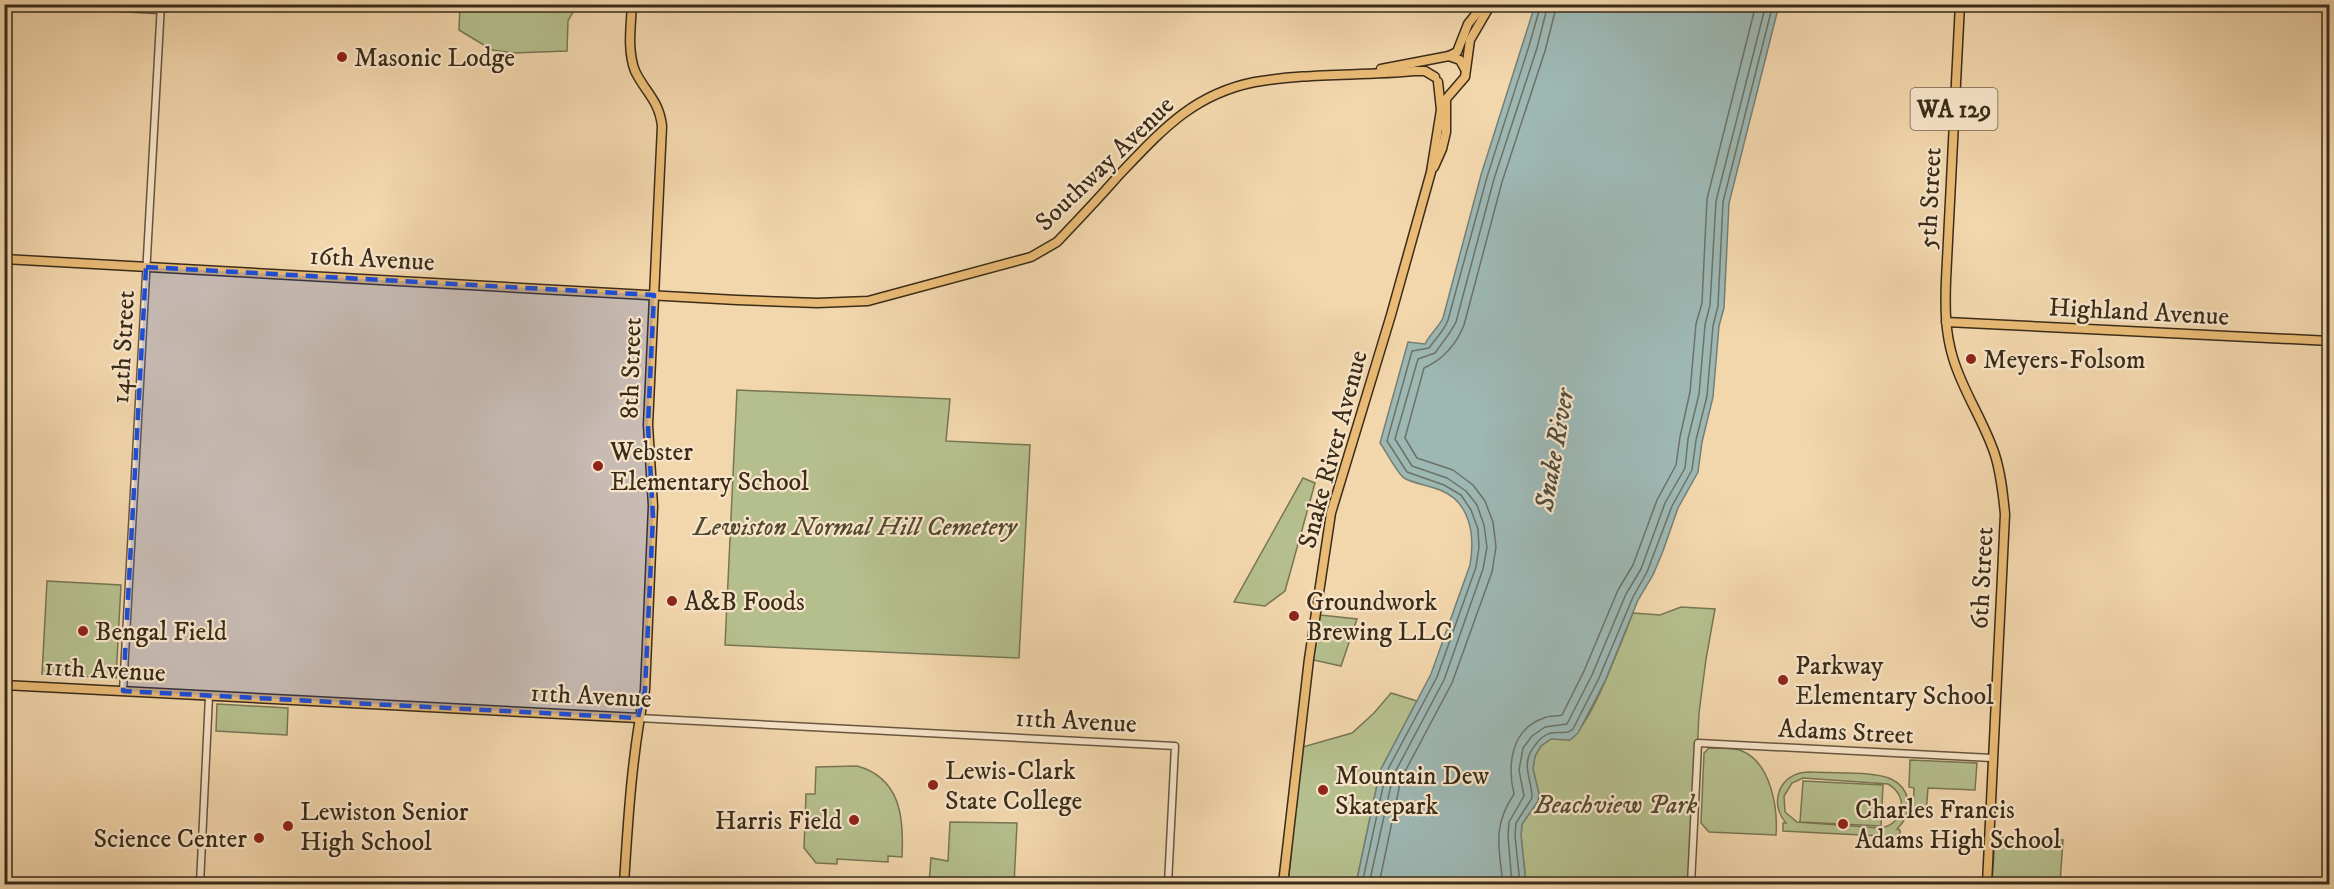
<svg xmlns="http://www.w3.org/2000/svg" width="2334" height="889" viewBox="0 0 2334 889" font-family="'IM FELL DW Pica',serif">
  <rect width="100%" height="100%" fill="#f2d6ac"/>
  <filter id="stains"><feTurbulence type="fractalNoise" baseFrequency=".00333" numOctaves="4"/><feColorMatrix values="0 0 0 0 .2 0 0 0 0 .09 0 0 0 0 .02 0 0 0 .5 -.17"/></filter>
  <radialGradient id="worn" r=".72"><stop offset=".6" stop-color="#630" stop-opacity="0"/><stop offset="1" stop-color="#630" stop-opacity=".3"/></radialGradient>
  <g fill="#b5bf8d" stroke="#787653" stroke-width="1.5" fill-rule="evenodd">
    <path d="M 460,5 L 460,4 L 577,5 L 568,21 L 567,51 L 513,53 L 492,50 L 459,30 Z"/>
    <path d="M 737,390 L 950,399 L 946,441 L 1030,445 L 1019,658 L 725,645 Z"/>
    <path d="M 1303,478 L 1315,483 L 1285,591 L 1265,606 L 1234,602 Z"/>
    <path d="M 47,581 L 121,585 L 116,678 L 42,674 Z"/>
    <path d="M 1681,607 L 1715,609 L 1706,659 L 1699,713 L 1691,884 L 1526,884 L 1521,835 L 1522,824 L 1538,801 L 1539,794 L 1533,769 L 1535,756 L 1541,746 L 1551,739 L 1570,740 C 1593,721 1620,644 1633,613 L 1660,615 Z"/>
    <path d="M 1320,615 L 1357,619 L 1341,666 L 1309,659 Z"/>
    <path d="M 1391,693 L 1417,701 L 1380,771 L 1356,884 L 1288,884 L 1292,847 L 1287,846 L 1299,748 L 1352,733 L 1374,713 Z"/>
    <path d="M 217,704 L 288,708 L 287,735 L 216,731 Z"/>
    <path d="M 1709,748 C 1719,749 1733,747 1742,751 C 1771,763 1778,808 1776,835 L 1709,832 L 1701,823 L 1704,753 Z"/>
    <path d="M 1910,760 L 1977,763 L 1975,790 L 1928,788 L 1926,814 L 1913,813 L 1914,788 L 1909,787 Z"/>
    <path d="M 857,766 C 901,778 904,818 902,857 L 888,856 L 888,862 L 837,859 L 837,864 L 816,863 L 804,848 L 806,794 L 815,794 L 816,767 Z"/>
    <path d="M 1808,772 C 1828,773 1875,771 1891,779 C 1900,783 1906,791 1908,800 C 1910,812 1905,821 1897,829 L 1900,830 L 1900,837 L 1783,831 L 1783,823 L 1786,823 C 1768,802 1780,773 1808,772 ZM 1803,778 L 1888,784 C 1909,796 1905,823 1881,828 L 1797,822 L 1785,812 L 1784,796 L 1792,783 Z"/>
    <path d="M 1803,781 L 1883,785 L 1881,826 L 1800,822 Z"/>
    <path d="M 950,822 L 1017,823 L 1014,884 L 929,884 L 931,858 L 948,861 Z"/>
    <path d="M 1995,837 L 2063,840 L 2060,884 L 1992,884 Z"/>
  </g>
  <path fill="#9db7b3" stroke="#757f75" stroke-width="1.5" d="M 1535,5 L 1779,5 L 1729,203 L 1724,308 L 1719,326 L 1713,397 L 1702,442 L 1698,472 L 1678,508 L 1663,551 L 1653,575 L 1638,600 L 1605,681 L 1578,733 L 1570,740 L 1551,739 L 1541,746 L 1535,756 L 1533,769 L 1539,794 L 1538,801 L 1522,824 L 1521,835 L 1526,884 L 1356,884 L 1380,771 L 1431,674 L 1470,565 C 1475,536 1471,502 1440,490 C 1429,485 1414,484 1404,478 C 1397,473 1386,451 1380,443 L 1408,342 L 1425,344 C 1430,334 1438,328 1443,318 L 1481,175 Z"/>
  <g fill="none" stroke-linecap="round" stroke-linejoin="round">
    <g stroke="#6c7266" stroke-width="1.5">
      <path d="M 1362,884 L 1386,773 L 1437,677 L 1476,567 L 1479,547 L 1478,529 L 1471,510 L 1461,495 L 1444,485 L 1407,472 L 1387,441 L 1412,351 L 1429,348 C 1436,338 1444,331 1448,320 L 1487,177 L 1529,46 L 1541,4"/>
      <path d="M 1369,884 L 1393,776 L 1444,680 L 1483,569 L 1487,547 L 1484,525 L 1477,505 L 1466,491 L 1447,478 L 1412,466 L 1395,439 L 1418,359 L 1435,353 C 1442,343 1450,334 1456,322 L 1494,179 L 1537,48 L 1548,4"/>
      <path d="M 1379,884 L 1401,779 L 1452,683 L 1492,572 L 1496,547 L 1493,522 L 1485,501 L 1473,485 L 1453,470 L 1417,458 L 1405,438 L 1424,368 C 1444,359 1456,345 1464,325 L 1502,182 L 1545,51 L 1557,4"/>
      <path d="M 1503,884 C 1499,847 1492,827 1514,794 C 1507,765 1511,729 1544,718 C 1550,715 1556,717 1562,715 L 1584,671 L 1618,590 L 1633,565 L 1657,500 L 1676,465 L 1680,437 L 1690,392 L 1696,324 L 1702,303 L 1707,199 L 1756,4"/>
      <path d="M 1512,884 L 1508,836 L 1509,822 L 1524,796 L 1519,770 L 1523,748 L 1532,736 L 1545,727 L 1567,724 L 1592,675 L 1626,594 L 1641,569 L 1665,503 L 1685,468 L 1688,439 L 1699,394 L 1705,325 L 1710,305 L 1716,201 L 1766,4"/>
      <path d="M 1520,884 L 1515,836 L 1516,823 L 1532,798 C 1532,777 1519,764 1536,744 C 1539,739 1546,734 1551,733 C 1560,731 1566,735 1573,729 L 1599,678 L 1633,597 L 1647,572 L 1672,506 L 1692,470 L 1696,440 L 1707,396 L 1713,326 L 1718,306 L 1723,202 L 1773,4"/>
    </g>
    <defs>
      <g id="minor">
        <path d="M 42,4 L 161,10"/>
        <path d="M 123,691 L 161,4"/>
        <path d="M 638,718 L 1175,746 L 1168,884"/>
        <path d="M 200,884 L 209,696"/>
        <path d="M 1691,884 L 1698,743 L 1992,758"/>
      </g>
      <g id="major">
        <path d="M 1960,4 L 1946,280 C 1945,307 1945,332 1953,358 C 1963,392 1984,421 1995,455 C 2001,474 2003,494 2005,514 L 1987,884"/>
        <path d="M 1449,56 L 1457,52 L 1468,24 L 1484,4"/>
        <path d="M 1381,69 L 1449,56 L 1460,60 L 1465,69"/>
        <path d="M 1434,167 L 1442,149 L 1446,132 L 1446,99 L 1465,77 L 1470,40 L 1491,4"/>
        <path d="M 4,259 L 737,300 L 817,303 L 868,301 L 1031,257 L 1057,242 C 1078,220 1099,198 1119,175 C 1161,131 1193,94 1255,82 C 1307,73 1362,76 1414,71 L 1425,71 L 1435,77"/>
        <path d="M 1946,322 L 2330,341"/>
        <path d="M 4,685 L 638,718"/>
        <path d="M 624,884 C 628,819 632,754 645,690 L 653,506 L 648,425 L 662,126 C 659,100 645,92 635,71 C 627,50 631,26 632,4"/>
        <path d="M 1283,884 L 1309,659 L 1331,513 L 1391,315 L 1431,172 L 1441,110 L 1438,82"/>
      </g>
    </defs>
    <use href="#minor" stroke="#68563e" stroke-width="9"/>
    <use href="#major" stroke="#3a2c19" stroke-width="11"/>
    <use href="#minor" stroke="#f7e4c9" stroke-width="6"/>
    <use href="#major" stroke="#e9bb76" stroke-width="8"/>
  </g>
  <path fill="#1d4ed8" fill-opacity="0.2" stroke="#1d4ed8" stroke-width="4.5" stroke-dasharray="12 8" stroke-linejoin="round" d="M 146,267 L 654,295 L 648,425 L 653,517 L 645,690 L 638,718 L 123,691 Z"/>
  <g fill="#8f2418" stroke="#f7e4c9" stroke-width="2">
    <circle cx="342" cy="57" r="6"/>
    <circle cx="1971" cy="359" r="6"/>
    <circle cx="598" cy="466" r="6"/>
    <circle cx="672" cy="601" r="6"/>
    <circle cx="1294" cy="616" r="6"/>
    <circle cx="83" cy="631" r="6"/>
    <circle cx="1783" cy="680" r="6"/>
    <circle cx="933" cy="785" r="6"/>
    <circle cx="1323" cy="790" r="6"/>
    <circle cx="854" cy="820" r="6"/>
    <circle cx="1843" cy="824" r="6"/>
    <circle cx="288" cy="826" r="6"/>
    <circle cx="259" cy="838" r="6"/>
  </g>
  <g text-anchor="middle" stroke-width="4.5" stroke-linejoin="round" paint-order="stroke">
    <rect fill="#f7e4c9" stroke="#73634e" stroke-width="1.5" x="1910.5" y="88" width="87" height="42" rx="4.5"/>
    <g font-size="24" font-weight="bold" fill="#3a2c19">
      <text x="1954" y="117">WA 129</text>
    </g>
    <g font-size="26" fill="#3a2c19" stroke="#f7e4c9" text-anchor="start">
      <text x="354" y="66">Masonic Lodge</text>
      <text x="1983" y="368">Meyers-Folsom</text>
      <text x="610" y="460">Webster<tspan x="610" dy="30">Elementary School</tspan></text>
      <text x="684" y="610">A&amp;B Foods</text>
      <text x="1306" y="610">Groundwork<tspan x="1306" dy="30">Brewing LLC</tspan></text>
      <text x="95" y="640">Bengal Field</text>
      <text x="1795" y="674">Parkway<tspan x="1795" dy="30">Elementary School</tspan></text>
      <text x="945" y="779">Lewis-Clark<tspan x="945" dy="30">State College</tspan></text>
      <text x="1335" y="784">Mountain Dew<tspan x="1335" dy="30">Skatepark</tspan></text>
      <text x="1855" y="818">Charles Francis<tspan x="1855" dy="30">Adams High School</tspan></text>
      <text x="300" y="820">Lewiston Senior<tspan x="300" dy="30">High School</tspan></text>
      <text x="842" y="829" text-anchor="end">Harris Field</text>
      <text x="247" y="847" text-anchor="end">Science Center</text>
    </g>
    <g font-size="26" fill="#3a2c19" stroke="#f7e4c9">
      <text transform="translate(1104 163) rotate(-44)" y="9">Southway Avenue</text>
      <text transform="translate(1929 198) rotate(-87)" y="9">5th Street</text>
      <text transform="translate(372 258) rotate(3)" y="9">16th Avenue</text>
      <text transform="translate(2139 311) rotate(3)" y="9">Highland Avenue</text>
      <text transform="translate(122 347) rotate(-87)" y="9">14th Street</text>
      <text transform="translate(630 368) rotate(-88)" y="9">8th Street</text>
      <text transform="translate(1332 449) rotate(-75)" y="9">Snake River Avenue</text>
      <text transform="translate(1981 578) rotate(-87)" y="9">6th Street</text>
      <text transform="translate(105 669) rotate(3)" y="9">11th Avenue</text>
      <text transform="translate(591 695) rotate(3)" y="9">11th Avenue</text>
      <text transform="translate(1076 720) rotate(3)" y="9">11th Avenue</text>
      <text transform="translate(1846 731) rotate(3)" y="9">Adams Street</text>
    </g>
    <g font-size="26" font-style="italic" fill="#534930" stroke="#f7e4c9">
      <text x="855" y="535">Lewiston Normal Hill Cemetery</text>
      <text x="1616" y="813">Beachview Park</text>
    </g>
    <g font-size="27" font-style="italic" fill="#534f40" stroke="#f7e4c9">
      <text transform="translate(1554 450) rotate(-80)" y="9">Snake River</text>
    </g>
  </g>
  <rect width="2334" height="889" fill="none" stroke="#f2d6ac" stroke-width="24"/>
  <rect x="6" y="6" width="2322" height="877" fill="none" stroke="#3a2c19" stroke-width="3"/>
  <rect x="12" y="12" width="2310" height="865" fill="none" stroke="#3a2c19" stroke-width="1.5"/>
  <rect width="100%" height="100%" filter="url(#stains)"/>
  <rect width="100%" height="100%" fill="url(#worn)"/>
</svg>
